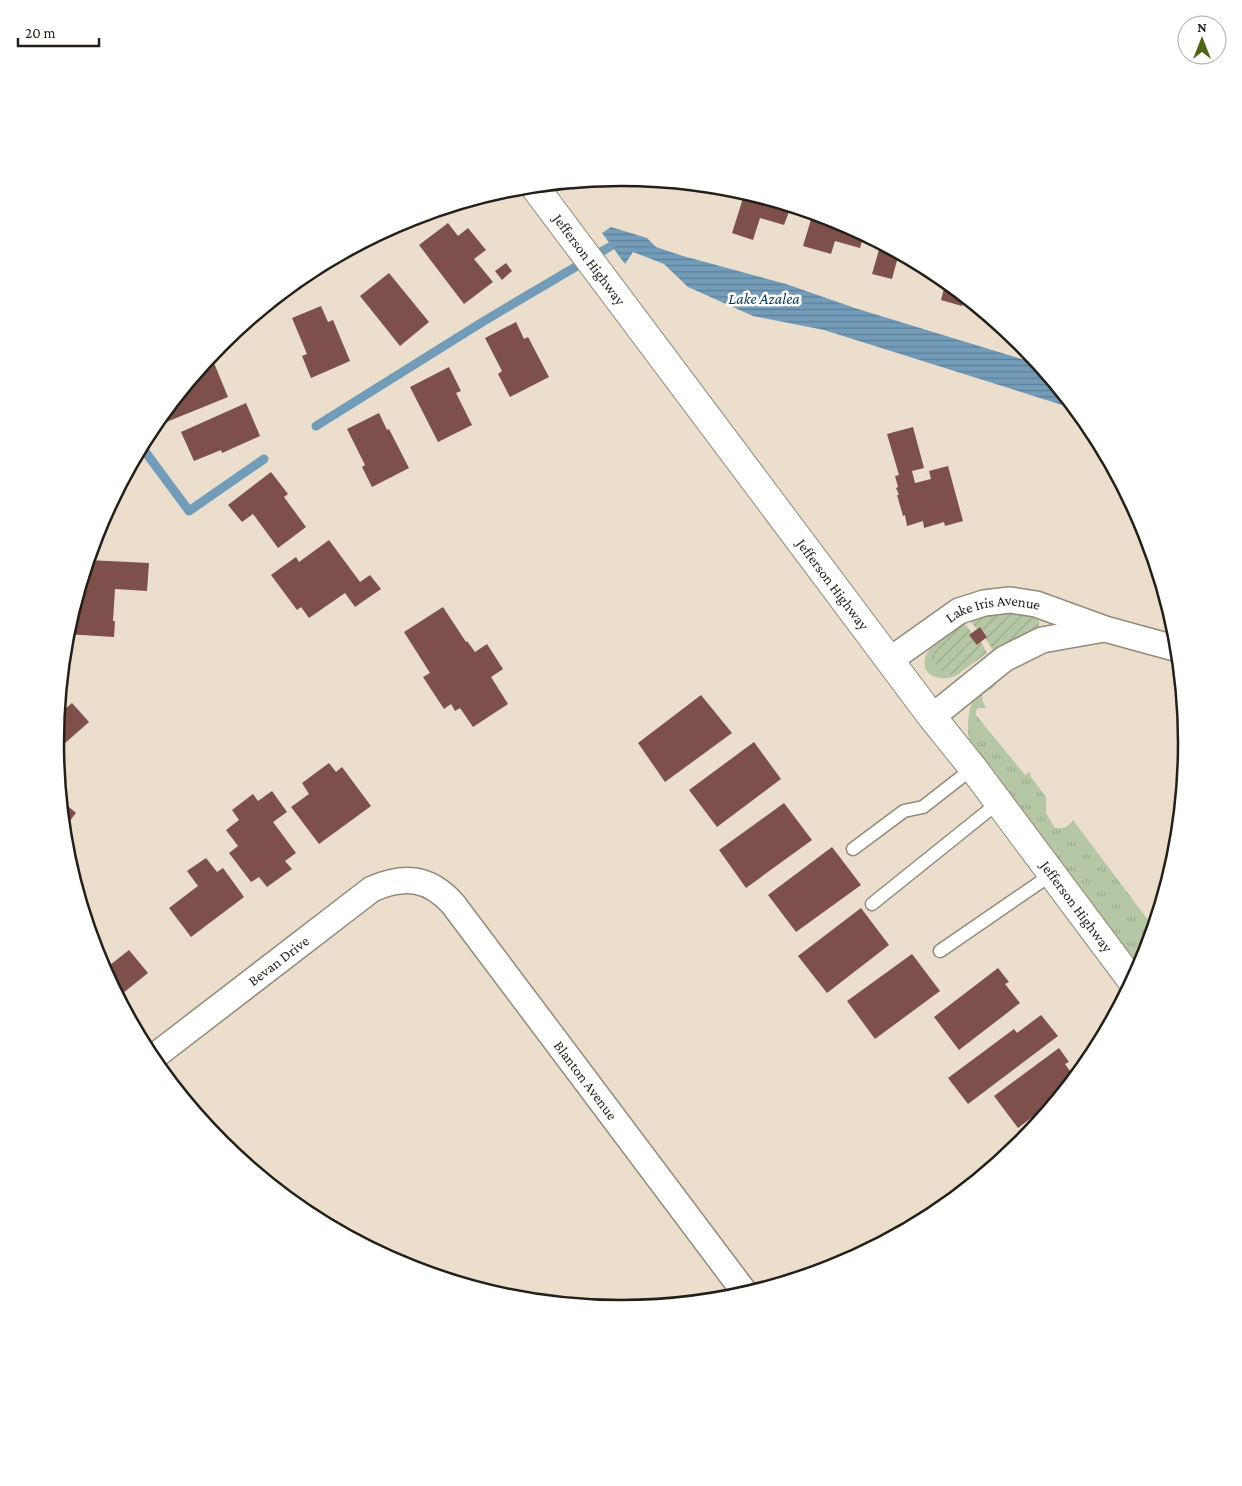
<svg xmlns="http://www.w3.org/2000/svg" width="1242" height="1486" viewBox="0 0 1242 1486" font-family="'Crimson Pro',serif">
  <defs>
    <pattern id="grass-tufts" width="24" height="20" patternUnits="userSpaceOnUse" patternTransform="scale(1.25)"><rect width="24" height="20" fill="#b5c7a4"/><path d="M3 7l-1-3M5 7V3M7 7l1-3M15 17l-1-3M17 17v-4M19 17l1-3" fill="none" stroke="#9caa8d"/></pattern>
    <pattern id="garden-furrows" width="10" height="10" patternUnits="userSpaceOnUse" patternTransform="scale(1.25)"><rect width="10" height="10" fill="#b5c7a4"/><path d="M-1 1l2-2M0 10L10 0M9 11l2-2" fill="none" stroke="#9caa8d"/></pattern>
    <pattern id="water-rules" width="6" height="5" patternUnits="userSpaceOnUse" patternTransform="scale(1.25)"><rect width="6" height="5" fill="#739cb9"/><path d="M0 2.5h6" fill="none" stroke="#5e7f96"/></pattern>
  </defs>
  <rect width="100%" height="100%" fill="#ebdecd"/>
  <g fill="url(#grass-tufts)">
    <path d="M 937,643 C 933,658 939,677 957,675 C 942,683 918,676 926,655 C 928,650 933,646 937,643 Z"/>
    <path d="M 993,681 L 996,685 L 991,689 L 983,694 C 981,700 983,703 987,708 L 978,708 L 976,711 L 976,715 L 1025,775 L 1030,772 L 1031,777 L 1046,797 L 1046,813 L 1055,828 C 1064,829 1068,827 1073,820 L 1154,928 L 1144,960 L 1139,968 L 969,740 C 968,735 968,730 968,724 C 969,701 976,696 993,681 Z"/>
  </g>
  <g fill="url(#garden-furrows)">
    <path d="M 998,611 L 1037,614 L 1039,621 L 1039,626 L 1035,630 L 1013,639 L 993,650 L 985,638 L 987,636 L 980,627 L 977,629 L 970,621 Z"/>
    <path d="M 964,623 L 972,633 L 977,645 L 981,642 L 987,653 L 957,675 C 946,676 934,668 934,655 C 934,651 936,647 937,643 Z"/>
  </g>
  <path fill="url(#water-rules)" d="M 611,227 L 647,238 L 656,247 L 683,256 L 786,284 L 852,307 L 1038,364 L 1075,409 L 824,330 L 753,316 L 688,287 L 664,264 L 633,252 L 625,264 L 602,233 Z"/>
  <path fill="#ebdecd" d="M 853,305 L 1036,360 L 1038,364 L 852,307 Z"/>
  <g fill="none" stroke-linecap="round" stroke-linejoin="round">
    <g stroke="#739cb9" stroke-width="9">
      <path d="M 316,426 L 484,321 L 611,246"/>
      <path d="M 141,446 L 189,511 L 264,459"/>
    </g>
  </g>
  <g fill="#7d504b">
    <path d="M 666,181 L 725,187 L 725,190 L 666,188 Z"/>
    <path d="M 745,192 L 801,209 L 799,215 L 789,212 L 784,225 L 760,218 L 753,240 L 732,233 Z"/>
    <path d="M 813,213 L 838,220 L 864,234 L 860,248 L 835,241 L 831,254 L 803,246 Z"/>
    <path d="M 448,223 L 458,236 L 468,228 L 486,250 L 474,259 L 493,282 L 464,304 L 419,245 Z"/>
    <path d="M 881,243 L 899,253 L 892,279 L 872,274 Z"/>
    <path d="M 506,263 L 512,271 L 502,280 L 495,271 Z"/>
    <path d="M 389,273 L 429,322 L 400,346 L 360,296 Z"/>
    <path d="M 946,281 L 965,297 L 962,306 L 941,300 Z"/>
    <path d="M 321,306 L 328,322 L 333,320 L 350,361 L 311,378 L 302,356 L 307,354 L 292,318 Z"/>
    <path d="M 516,322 L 524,339 L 528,337 L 549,377 L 510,397 L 498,374 L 502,371 L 485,338 Z"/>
    <path d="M 214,363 L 228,397 L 159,425 L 157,420 L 199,369 Z"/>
    <path d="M 449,367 L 461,391 L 456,393 L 472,425 L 438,442 L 410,387 Z"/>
    <path d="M 246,403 L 260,436 L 222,453 L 221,450 L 194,461 L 181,432 Z"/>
    <path d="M 379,413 L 387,430 L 389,429 L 409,468 L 372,487 L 362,467 L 365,465 L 347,429 Z"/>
    <path d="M 913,427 L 924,468 L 912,471 L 915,483 L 931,479 L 929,471 L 948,466 L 963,521 L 945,526 L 944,522 L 924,528 L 923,521 L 907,526 L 905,515 L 903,516 L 897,495 L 899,495 L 896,488 L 898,487 L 895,476 L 899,475 L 887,434 Z"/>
    <path d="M 271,472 L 288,494 L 284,497 L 306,527 L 278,548 L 253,514 L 242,522 L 228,505 Z"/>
    <path d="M 329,540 L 360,582 L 370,575 L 381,589 L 355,607 L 345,593 L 309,618 L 301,607 L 297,610 L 271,575 L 296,557 L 299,562 Z"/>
    <path d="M 88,560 L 149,563 L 147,591 L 115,589 L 113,621 L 115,621 L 114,637 L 66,634 Z"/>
    <path d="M 443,607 L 466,642 L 467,641 L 475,652 L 487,644 L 503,669 L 491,677 L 508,704 L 473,727 L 460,708 L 455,711 L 451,704 L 444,709 L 423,677 L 430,673 L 404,632 Z"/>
    <path d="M 980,627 L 987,637 L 977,645 L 969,635 Z"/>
    <path d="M 701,695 L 732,733 L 665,782 L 638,743 Z"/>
    <path d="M 72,703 L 89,722 L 64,744 L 56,735 L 58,715 Z"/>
    <path d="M 754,742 L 781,779 L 717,827 L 689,790 Z"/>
    <path d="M 329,763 L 336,772 L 342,767 L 371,806 L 319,844 L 291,807 L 309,794 L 302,783 Z"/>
    <path d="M 272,791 L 287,812 L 273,822 L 296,853 L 285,861 L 292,869 L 267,887 L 259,877 L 251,882 L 229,853 L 238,846 L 226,830 L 239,820 L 232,810 L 253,794 L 258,801 Z"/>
    <path d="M 61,800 L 76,813 L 63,829 Z"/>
    <path d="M 784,803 L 812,840 L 746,888 L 719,850 Z"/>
    <path d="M 832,847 L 861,885 L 796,932 L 768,895 Z"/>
    <path d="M 206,858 L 217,872 L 223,868 L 244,897 L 191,937 L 169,908 L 198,886 L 187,871 Z"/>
    <path d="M 861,908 L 889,945 L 827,993 L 798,956 Z"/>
    <path d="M 94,945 L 110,965 L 129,950 L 148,973 L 118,997 L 98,959 Z"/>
    <path d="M 912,954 L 940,991 L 875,1039 L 847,1001 Z"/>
    <path d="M 998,968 L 1009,982 L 1005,984 L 1020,1003 L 959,1050 L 934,1017 Z"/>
    <path d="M 1041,1015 L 1058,1036 L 968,1104 L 948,1078 L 1014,1029 L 1017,1033 Z"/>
    <path d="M 1059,1048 L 1069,1062 L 1065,1064 L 1075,1078 L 1060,1096 L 1018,1128 L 994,1096 Z"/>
  </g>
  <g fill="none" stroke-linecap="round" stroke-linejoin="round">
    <defs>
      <g id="lane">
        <path d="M 853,849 L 904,811 L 923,807 L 973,768"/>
        <path d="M 872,904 L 999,802"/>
        <path d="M 940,951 L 1052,874"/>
      </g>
      <g id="street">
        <path id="s1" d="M 890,660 L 959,611 L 984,603 L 1010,600 L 1036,604 L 1105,629 L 1178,649"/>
        <path d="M 932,717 L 1004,659 L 1042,640 L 1104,629"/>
        <path id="s2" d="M 151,1059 L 372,889 C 404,875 429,877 453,904 L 746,1294"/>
      </g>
      <g id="primary">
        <path id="s3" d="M 534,186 L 932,717 L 973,768 L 1132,981"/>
      </g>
    </defs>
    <use href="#lane" stroke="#95897a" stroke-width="15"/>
    <use href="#street" stroke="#95897a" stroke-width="28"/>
    <use href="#primary" stroke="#95897a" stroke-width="30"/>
    <use href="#lane" stroke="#fff" stroke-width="12"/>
    <use href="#street" stroke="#fff" stroke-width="25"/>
    <use href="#primary" stroke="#fff" stroke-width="28"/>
  </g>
  <g text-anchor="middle" stroke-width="5" stroke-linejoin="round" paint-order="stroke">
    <g font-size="15" fill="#241f19" stroke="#fff">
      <text dy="5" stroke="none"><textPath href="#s3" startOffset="92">Jefferson Highway</textPath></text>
      <text dy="5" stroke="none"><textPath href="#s3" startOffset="498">Jefferson Highway</textPath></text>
      <text dy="5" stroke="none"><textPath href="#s1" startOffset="119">Lake Iris Avenue</textPath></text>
      <text dy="5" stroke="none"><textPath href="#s3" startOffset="902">Jefferson Highway</textPath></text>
      <text dy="5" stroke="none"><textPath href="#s2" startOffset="161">Bevan Drive</textPath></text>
      <text dy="5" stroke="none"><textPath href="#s2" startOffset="589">Blanton Avenue</textPath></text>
    </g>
    <g font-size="16" font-style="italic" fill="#093d5b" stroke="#fff">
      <text x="764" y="304">Lake Azalea</text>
    </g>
  </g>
  <path d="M0 0H1242V1486H0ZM64 743a557 557 0 1 1 1114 0a557 557 0 1 1-1114 0Z" fill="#fff" fill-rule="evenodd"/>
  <path fill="none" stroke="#241f19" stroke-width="2.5" d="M64 743a557 557 0 1 1 1114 0a557 557 0 1 1-1114 0Z"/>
  <g transform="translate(1202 40)"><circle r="24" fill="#ffffff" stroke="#a7a5a3"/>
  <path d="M0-4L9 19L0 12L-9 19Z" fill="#4d6514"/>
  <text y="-8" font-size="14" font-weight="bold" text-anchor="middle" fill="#241f19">N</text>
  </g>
  <path d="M18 38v8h81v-8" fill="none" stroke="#241f19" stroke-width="2.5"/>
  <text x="25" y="38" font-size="15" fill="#241f19" stroke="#ffffff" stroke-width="4" paint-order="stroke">20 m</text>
</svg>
